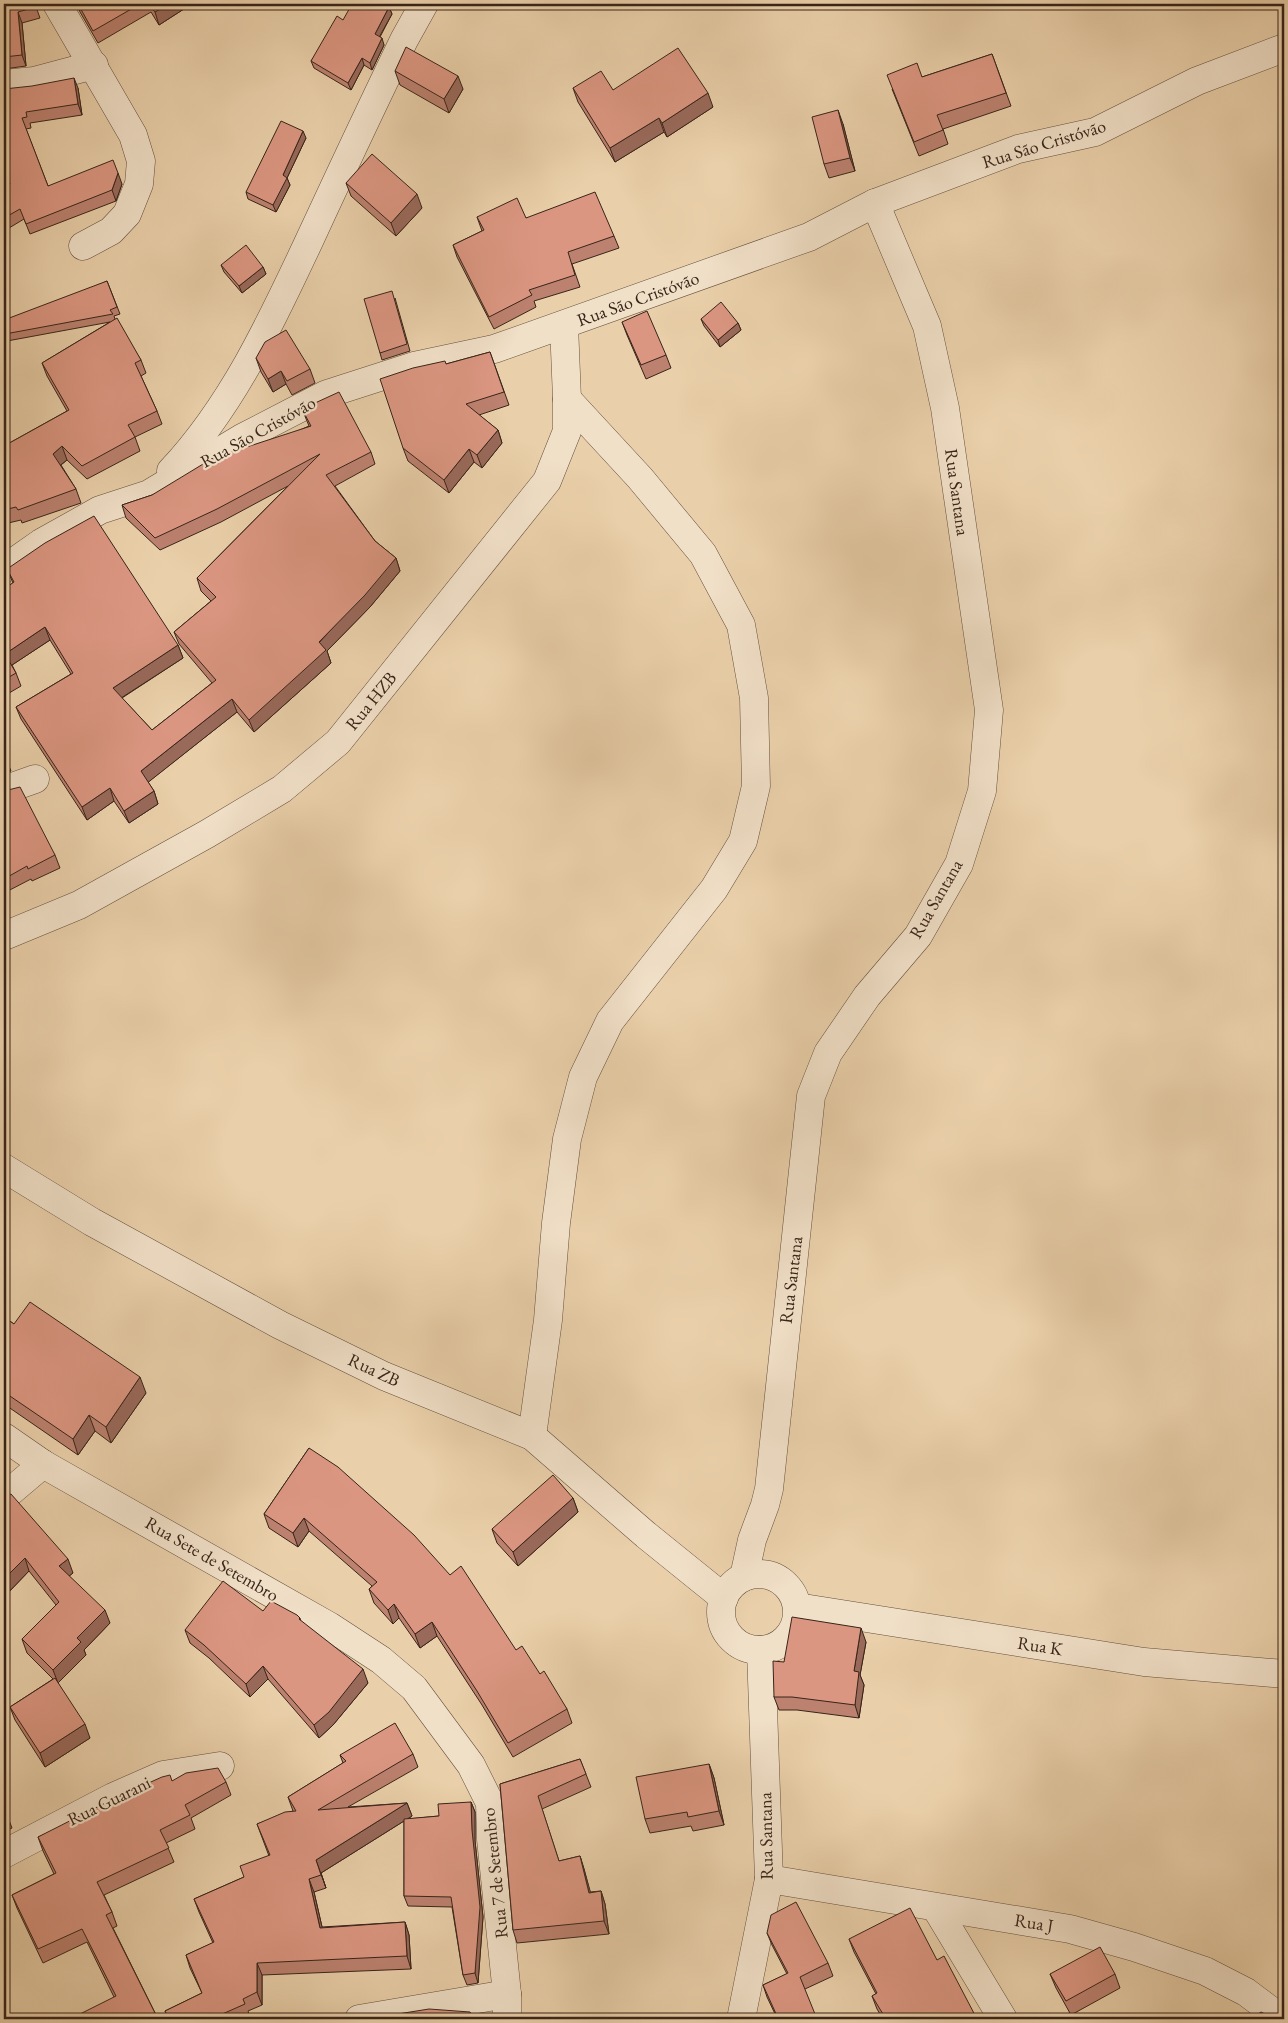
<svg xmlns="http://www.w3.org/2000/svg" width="1288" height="2023" viewBox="0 0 1288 2023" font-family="'EB Garamond',serif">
  <rect width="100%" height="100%" fill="#ead0aa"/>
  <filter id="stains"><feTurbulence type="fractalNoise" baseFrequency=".004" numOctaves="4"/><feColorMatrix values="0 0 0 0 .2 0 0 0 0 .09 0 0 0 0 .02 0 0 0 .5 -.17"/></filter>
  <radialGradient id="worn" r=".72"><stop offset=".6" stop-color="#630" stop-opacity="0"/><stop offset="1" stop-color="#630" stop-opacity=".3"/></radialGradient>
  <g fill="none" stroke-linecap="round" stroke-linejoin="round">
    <defs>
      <g id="minor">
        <path d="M 57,4 L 133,135 L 141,161 L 139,184 L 127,214 L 111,231 L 83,246"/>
        <path d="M 4,84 L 34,81 L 94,65"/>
        <path d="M 171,471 C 233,405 272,320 310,239 C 341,172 372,106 404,40 L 424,4"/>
        <path d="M 4,569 L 41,543 L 100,510 L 149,494 L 242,438 L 327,394 L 414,366 L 494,349 L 809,237 L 875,203 L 1018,149 L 1095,132 L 1197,81 L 1284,48"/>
        <path d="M 4,790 L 35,779"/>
        <path d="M 4,936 L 79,905 L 207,834 L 282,789 L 338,742 L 547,481 L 567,431 L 567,399 L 564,325"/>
        <path d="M 4,1168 L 92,1222 L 280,1325 L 384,1376 L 532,1436 L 646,1535 L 724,1598"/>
        <path d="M 532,1436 L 548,1320 L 556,1223 L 567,1139 L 583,1077 L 610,1021 L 714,889 L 743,841 L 756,786 L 754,698 L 741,625 L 703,554 L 640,478 L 567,399"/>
        <path d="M 4,1437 L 43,1464 L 329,1626 L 381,1660 L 414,1688 L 471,1765 L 490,1803 L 491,1839 L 507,1994 L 507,2019"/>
        <path d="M 4,1497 L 43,1464"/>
        <circle cx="759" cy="1612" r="38"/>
        <path d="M 744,1577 L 752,1540 L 765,1505 L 769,1489 L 811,1096 L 828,1053 L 867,996 L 918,936 L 959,864 L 982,791 L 989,710 L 945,408 L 927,326 L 875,203"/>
        <path d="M 797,1607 L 1144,1662 L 1284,1674"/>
        <path d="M 4,1854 L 113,1797 L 163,1775 L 220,1766"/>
        <path d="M 769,1879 L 1070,1929 L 1134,1947 L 1205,1971 L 1246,1992 L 1282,2019"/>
        <path d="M 936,1908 L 1003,2019"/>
        <path d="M 359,2019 L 507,1994"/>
        <path d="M 741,2019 L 769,1879 L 761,1650"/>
      </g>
    </defs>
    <use href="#minor" stroke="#644f3d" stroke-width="29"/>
    <use href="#minor" stroke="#f1e0c8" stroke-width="28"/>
  </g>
  <g fill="#bc816f" stroke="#382419">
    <path d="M 4,4 L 35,4 L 40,18 L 22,23 L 26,66 L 4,69 Z"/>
    <path d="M 77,4 L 185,4 L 187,7 L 159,25 L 151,12 L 98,43 L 80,12 Z"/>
    <path d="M 389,7 L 392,14 L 380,37 L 384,45 L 372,70 L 364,65 L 351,90 L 314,68 L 311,61 L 343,20 Z"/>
    <path d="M 992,54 L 1011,106 L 943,129 L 948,144 L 919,156 L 892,89 L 922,77 Z"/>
    <path d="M 395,71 L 463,89 L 449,113 L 400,85 Z"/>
    <path d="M 78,88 L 82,115 L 30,123 L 31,128 L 26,129 L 48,186 L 122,184 L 116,201 L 30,234 L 24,219 L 4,231 L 4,187 L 10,184 L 4,89 Z"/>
    <path d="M 573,88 L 613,90 L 713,107 L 667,137 L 664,132 L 615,162 L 578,102 Z"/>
    <path d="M 843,124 L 855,171 L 829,178 L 824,164 Z"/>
    <path d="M 306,138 L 287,178 L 290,185 L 276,212 L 248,199 L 246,192 Z"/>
    <path d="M 346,183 L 422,208 L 396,236 L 351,196 Z"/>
    <path d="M 477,217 L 526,218 L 614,236 L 619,248 L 572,264 L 580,287 L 534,301 L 536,307 L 494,329 L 457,257 L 453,245 L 482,231 Z"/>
    <path d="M 221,265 L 263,267 L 266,274 L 242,293 L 224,272 Z"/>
    <path d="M 107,281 L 120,314 L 114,316 L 115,319 L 141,360 L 146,373 L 141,376 L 157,411 L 162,424 L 135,437 L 140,451 L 87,479 L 67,460 L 61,465 L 76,489 L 81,503 L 22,523 L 21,520 L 4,524 L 4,446 L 67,411 L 47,376 L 42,363 L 110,322 L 7,341 L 4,331 Z"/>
    <path d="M 395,298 L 410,351 L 382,360 L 380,353 Z"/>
    <path d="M 701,319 L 738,323 L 741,330 L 720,347 L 704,326 Z"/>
    <path d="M 622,322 L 666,355 L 671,368 L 646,379 L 627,335 Z"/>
    <path d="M 490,352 L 509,405 L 479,415 L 498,430 L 502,443 L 482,468 L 474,462 L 449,493 L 408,461 L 403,448 L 446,364 Z"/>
    <path d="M 256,358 L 310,369 L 315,383 L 292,395 L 286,384 L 273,392 L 261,372 Z"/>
    <path d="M 302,409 L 371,452 L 375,464 L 335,486 L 375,541 L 396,558 L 400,571 L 370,607 L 327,651 L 331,663 L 254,732 L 237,712 L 148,782 L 154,791 L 158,804 L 129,823 L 114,801 L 87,820 L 21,719 L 16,707 L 71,674 L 50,640 L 12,665 L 16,673 L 21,686 L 4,696 L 4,589 L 13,583 L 7,569 L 178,645 L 183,658 L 122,698 L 152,730 L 212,683 L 179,644 L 174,632 L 211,601 L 201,591 L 197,578 L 288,486 L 221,522 L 160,550 L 126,518 L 122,505 L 152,495 L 309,426 Z"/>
    <path d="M 4,754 L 11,771 L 4,774 Z"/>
    <path d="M 4,791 L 55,855 L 60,868 L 32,881 L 31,879 L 4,893 Z"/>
    <path d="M 4,1317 L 14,1324 L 146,1393 L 111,1443 L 95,1431 L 78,1455 L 4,1404 Z"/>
    <path d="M 309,1448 L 540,1674 L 567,1709 L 572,1723 L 513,1757 L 482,1705 L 437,1636 L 420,1648 L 399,1618 L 393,1624 L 374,1603 L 369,1589 L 372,1586 L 309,1531 L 298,1547 L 269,1528 L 264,1514 Z"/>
    <path d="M 4,1497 L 73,1573 L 69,1576 L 110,1623 L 84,1650 L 86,1655 L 58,1683 L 90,1738 L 45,1767 L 15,1720 L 10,1707 L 53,1679 L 27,1653 L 22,1639 L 56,1605 L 29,1571 L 4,1597 Z"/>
    <path d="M 573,1498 L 578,1512 L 518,1566 L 497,1543 L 492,1529 Z"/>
    <path d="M 263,1611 L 300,1618 L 301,1622 L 368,1683 L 333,1725 L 319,1738 L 268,1679 L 250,1697 L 209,1658 L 190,1643 L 185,1630 Z"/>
    <path d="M 866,1642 L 860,1675 L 864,1685 L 859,1718 L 797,1710 L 779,1710 L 774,1697 L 784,1662 Z"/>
    <path d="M 413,1754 L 418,1767 L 348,1807 L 407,1803 L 412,1816 L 408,1819 L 439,1816 L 471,1802 L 475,1812 L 475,1841 L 483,1917 L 478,1983 L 467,1985 L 463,1975 L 452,1907 L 408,1906 L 404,1896 L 404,1821 L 321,1873 L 326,1888 L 314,1892 L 322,1927 L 405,1922 L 409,1935 L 411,1969 L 262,1975 L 262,2005 L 248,2011 L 250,2017 L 245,2019 L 168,2019 L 165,2011 L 202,1993 L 190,1968 L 186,1955 L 213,1943 L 199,1912 L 194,1899 L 244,1877 L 269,1856 L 257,1824 L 293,1811 L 288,1797 L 343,1763 L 340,1755 Z"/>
    <path d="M 580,1759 L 591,1787 L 542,1809 L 559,1861 L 580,1856 L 584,1869 L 590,1892 L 601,1891 L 605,1904 L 609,1934 L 517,1943 L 513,1930 L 500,1784 Z"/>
    <path d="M 709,1764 L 714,1778 L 724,1825 L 693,1831 L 691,1826 L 650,1833 L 645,1819 Z"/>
    <path d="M 172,1781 L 226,1782 L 231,1795 L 191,1818 L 195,1829 L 166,1843 L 174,1862 L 104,1895 L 112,1912 L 117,1926 L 113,1928 L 158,2019 L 114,1997 L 87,1942 L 43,1963 L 17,1908 L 12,1895 L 54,1874 L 43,1851 L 38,1837 Z"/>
    <path d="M 4,1807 L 12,1828 L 4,1832 Z"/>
    <path d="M 767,1933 L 828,1963 L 833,1976 L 805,1989 L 776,2016 L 767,1997 L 763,1985 L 787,1974 L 772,1945 Z"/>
    <path d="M 849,1939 L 937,1960 L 977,2019 L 883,2019 L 877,2009 L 872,1996 L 876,1994 L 854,1952 Z"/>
    <path d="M 1050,1974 L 1115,1974 L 1120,1988 L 1071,2015 L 1056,1988 Z"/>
  </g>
  <g fill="#99695a" stroke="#382419">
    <path d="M 168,4 L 185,4 L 187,7 L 159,25 L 155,12 Z"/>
    <path d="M 389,7 L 392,14 L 377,41 L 375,34 Z"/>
    <path d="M 18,12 L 22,23 L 26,66 L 22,55 Z"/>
    <path d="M 382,38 L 384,45 L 372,70 L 370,63 Z"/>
    <path d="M 362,58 L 364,65 L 351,90 L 348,83 Z"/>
    <path d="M 458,76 L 463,89 L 449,113 L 444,99 Z"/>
    <path d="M 74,78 L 78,88 L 82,115 L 78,104 Z"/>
    <path d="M 708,93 L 713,107 L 667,137 L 662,123 Z"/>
    <path d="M 838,110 L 843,124 L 855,171 L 850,158 Z"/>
    <path d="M 659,118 L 664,132 L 615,162 L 610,148 Z"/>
    <path d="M 303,131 L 306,138 L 287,178 L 290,185 L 276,212 L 273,205 L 283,175 Z"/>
    <path d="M 118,173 L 122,184 L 116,201 L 112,190 Z"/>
    <path d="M 417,194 L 422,208 L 396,236 L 391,223 Z"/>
    <path d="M 263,267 L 266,274 L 242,293 L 239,286 Z"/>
    <path d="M 738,323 L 741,330 L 720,347 L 718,340 Z"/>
    <path d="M 281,371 L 286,384 L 273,392 L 268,379 Z"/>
    <path d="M 498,430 L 502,443 L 482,468 L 477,455 Z"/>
    <path d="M 62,446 L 67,460 L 58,467 L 53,454 Z"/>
    <path d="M 469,449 L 474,462 L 449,493 L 444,480 Z"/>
    <path d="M 396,558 L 400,571 L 370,607 L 327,651 L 331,663 L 254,732 L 249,720 Z"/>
    <path d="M 45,627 L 50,640 L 9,667 L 5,654 Z"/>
    <path d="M 178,645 L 183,658 L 118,700 L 113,688 Z"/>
    <path d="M 232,699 L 237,712 L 146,784 L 141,771 Z"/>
    <path d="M 110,788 L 114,801 L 87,820 L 82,807 Z"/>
    <path d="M 154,791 L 158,804 L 129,823 L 124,811 Z"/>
    <path d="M 140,1377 L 146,1393 L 111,1443 L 106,1427 Z"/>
    <path d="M 89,1415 L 95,1431 L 78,1455 L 73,1439 Z"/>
    <path d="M 573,1498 L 578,1512 L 518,1566 L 513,1552 Z"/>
    <path d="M 304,1518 L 309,1531 L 298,1547 L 293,1533 Z"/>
    <path d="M 25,1558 L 29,1571 L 4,1597 L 4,1579 Z"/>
    <path d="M 68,1559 L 73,1573 L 64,1580 L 59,1566 Z"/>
    <path d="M 394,1604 L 399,1618 L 393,1624 L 388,1610 Z"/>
    <path d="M 105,1610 L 110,1623 L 84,1650 L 86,1655 L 58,1683 L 53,1670 L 77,1638 Z"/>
    <path d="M 432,1622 L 437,1636 L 420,1648 L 415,1634 Z"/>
    <path d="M 861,1628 L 866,1642 L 860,1675 L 864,1685 L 859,1718 L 855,1705 L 854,1671 Z"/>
    <path d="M 263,1666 L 268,1679 L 250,1697 L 246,1684 Z"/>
    <path d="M 363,1669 L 368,1683 L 333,1725 L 319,1738 L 314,1725 Z"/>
    <path d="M 85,1724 L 90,1738 L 45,1767 L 40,1753 Z"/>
    <path d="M 709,1764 L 714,1778 L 724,1825 L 719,1811 Z"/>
    <path d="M 471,1802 L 475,1812 L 475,1841 L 483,1917 L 478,1983 L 475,1973 Z"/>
    <path d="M 407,1803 L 412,1816 L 321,1873 L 326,1888 L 316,1860 Z"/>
    <path d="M 580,1856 L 584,1869 L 594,1905 L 589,1893 Z"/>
    <path d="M 309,1879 L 314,1892 L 325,1940 L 320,1928 Z"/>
    <path d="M 601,1891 L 605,1904 L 609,1934 L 604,1921 Z"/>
    <path d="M 405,1922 L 409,1935 L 411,1969 L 407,1956 Z"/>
    <path d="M 257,1963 L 262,1975 L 262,2005 L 257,1992 Z"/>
    <path d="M 470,2012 L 473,2019 L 470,2019 Z"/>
  </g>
  <g fill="#db9681" stroke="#382419">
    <path d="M 4,4 L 35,4 L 36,7 L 18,12 L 22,55 L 4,57 Z"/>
    <path d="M 78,4 L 140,4 L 93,31 Z"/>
    <path d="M 149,4 L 168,4 L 155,12 Z"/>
    <path d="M 352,4 L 382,4 L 389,7 L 375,34 L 382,38 L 370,63 L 362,58 L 348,83 L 311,61 L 337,16 L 343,20 Z"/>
    <path d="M 406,47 L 458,76 L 444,99 L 395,71 Z"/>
    <path d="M 678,48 L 708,93 L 662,123 L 659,118 L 610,148 L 573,88 L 601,71 L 613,90 Z"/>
    <path d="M 992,54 L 1006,93 L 937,115 L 943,130 L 914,142 L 887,75 L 917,63 L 922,77 Z"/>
    <path d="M 74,78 L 78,104 L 26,112 L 27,117 L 22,118 L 48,186 L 113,160 L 118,173 L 112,190 L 26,224 L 20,209 L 4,218 L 4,187 L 10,184 L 4,167 L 4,89 L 32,86 Z"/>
    <path d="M 838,110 L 850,158 L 824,164 L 812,117 Z"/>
    <path d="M 281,121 L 303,131 L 283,175 L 287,178 L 273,205 L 246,192 Z"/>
    <path d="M 372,154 L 417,194 L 391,223 L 346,183 Z"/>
    <path d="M 595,192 L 614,236 L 568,252 L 575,275 L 529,290 L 532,295 L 489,317 L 453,245 L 484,230 L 477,217 L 517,198 L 526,218 Z"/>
    <path d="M 246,245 L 263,267 L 239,286 L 221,265 Z"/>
    <path d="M 107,281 L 117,307 L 110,310 L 113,314 L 5,334 L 4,331 L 4,320 Z"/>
    <path d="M 392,291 L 407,344 L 380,353 L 364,299 Z"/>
    <path d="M 721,302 L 738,323 L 718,340 L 701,319 Z"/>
    <path d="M 647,311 L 666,355 L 641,365 L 622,322 Z"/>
    <path d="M 117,318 L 141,360 L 135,363 L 157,411 L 128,425 L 135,437 L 82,466 L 62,446 L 53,454 L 76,489 L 18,510 L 16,507 L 4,510 L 4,446 L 69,410 L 42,363 Z"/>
    <path d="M 286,330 L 310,369 L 287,381 L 281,371 L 268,379 L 256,358 L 265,342 Z"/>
    <path d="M 490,352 L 504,392 L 466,404 L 498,430 L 477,455 L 469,449 L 444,480 L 403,448 L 380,379 L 413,368 L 445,361 L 446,364 Z"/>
    <path d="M 339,392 L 371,452 L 326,475 L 375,541 L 396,558 L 365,595 L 319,642 L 326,650 L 249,720 L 232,699 L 141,771 L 154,791 L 124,811 L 110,788 L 82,807 L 16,707 L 73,673 L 45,627 L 5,654 L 16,673 L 4,680 L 4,589 L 14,582 L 7,569 L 45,543 L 94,516 L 178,645 L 113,688 L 152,730 L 216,680 L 174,632 L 216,597 L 197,578 L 320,454 L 217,509 L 155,538 L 122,505 L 152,495 L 213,458 L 311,426 L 302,409 Z"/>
    <path d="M 20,787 L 55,855 L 28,869 L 27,866 L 4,879 L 4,791 Z"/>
    <path d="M 30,1302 L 140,1377 L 106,1427 L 89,1415 L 73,1439 L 4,1392 L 4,1372 L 5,1370 L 4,1369 L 4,1317 L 14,1324 Z"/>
    <path d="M 309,1448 L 338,1467 L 414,1535 L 450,1575 L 461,1566 L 516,1650 L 522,1646 L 540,1674 L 544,1671 L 567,1709 L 508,1743 L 477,1691 L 432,1622 L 415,1634 L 394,1604 L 388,1610 L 369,1589 L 377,1582 L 304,1518 L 293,1533 L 264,1514 Z"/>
    <path d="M 553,1475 L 573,1498 L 513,1552 L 492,1529 Z"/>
    <path d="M 11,1494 L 68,1559 L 59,1566 L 105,1610 L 77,1638 L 81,1642 L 53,1670 L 22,1639 L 59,1602 L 25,1558 L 4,1579 L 4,1497 Z"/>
    <path d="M 223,1581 L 263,1611 L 271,1601 L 297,1615 L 300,1618 L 299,1619 L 363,1669 L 329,1712 L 314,1725 L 263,1666 L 246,1684 L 204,1645 L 185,1630 Z"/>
    <path d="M 792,1617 L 861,1628 L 854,1671 L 859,1672 L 855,1705 L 792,1697 L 774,1697 L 773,1661 L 784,1662 Z"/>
    <path d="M 55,1678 L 85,1724 L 40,1753 L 10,1707 Z"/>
    <path d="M 395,1723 L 413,1754 L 318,1810 L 407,1803 L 316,1860 L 321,1875 L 309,1879 L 320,1928 L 405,1922 L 407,1956 L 257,1963 L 257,1992 L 243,1999 L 245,2004 L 211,2019 L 169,2019 L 165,2011 L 202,1993 L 186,1955 L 214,1942 L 194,1899 L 244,1877 L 240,1866 L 270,1855 L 257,1824 L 285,1812 L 296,1811 L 288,1797 L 346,1761 L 340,1755 Z"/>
    <path d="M 580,1759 L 586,1774 L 538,1796 L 559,1861 L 580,1856 L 589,1893 L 601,1891 L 604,1921 L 513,1930 L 500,1784 Z"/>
    <path d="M 709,1764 L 719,1811 L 688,1817 L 687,1812 L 645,1819 L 636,1777 Z"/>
    <path d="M 218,1768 L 226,1782 L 185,1805 L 190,1815 L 160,1830 L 169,1848 L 97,1882 L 112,1912 L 106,1915 L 158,2019 L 70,2019 L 116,1996 L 82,1929 L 38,1949 L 12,1895 L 56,1873 L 38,1837 L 115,1798 L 162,1777 L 170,1775 L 172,1781 L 186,1773 Z"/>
    <path d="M 471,1802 L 472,1830 L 480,1907 L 475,1973 L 463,1975 L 451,1897 L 404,1896 L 404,1819 L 439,1816 L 438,1804 Z"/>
    <path d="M 796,1902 L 828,1963 L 800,1977 L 817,2019 L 769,2019 L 777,2016 L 763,1985 L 788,1973 L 767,1933 L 771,1915 Z"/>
    <path d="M 910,1908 L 937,1960 L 944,1956 L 977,2019 L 886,2019 L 872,1996 L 877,1993 L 849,1939 Z"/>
    <path d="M 1100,1947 L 1115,1974 L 1066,2001 L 1050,1974 Z"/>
    <path d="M 429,2009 L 470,2012 L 470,2019 L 378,2019 L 379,2017 Z"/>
    <path d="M 1261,2012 L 1275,2019 L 1251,2019 Z"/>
  </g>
  <g text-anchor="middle" stroke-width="4.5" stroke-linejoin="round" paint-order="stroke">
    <g font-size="18" fill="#382419" stroke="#f1e0c8">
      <text transform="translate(1044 144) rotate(-17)" y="6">Rua São Cristóvão</text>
      <text transform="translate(638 299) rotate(-20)" y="6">Rua São Cristóvão</text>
      <text transform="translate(258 432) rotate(-29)" y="6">Rua São Cristóvão</text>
      <text transform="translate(957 492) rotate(82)" y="6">Rua Santana</text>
      <text transform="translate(371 701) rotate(-51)" y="6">Rua HZB</text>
      <text transform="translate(936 899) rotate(-60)" y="6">Rua Santana</text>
      <text transform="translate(791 1280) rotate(-83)" y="6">Rua Santana</text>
      <text transform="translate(374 1370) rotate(25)" y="6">Rua ZB</text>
      <text transform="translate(212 1559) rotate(30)" y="6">Rua Sete de Setembro</text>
      <text transform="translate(1040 1646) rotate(9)" y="6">Rua K</text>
      <text transform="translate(109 1801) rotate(-26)" y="6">Rua Guarani</text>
      <text transform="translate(766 1836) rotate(-91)" y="6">Rua Santana</text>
      <text transform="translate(495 1873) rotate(-96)" y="6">Rua 7 de Setembro</text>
      <text transform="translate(1034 1923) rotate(9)" y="6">Rua J</text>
    </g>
  </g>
  <rect width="1288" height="2023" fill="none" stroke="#ead0aa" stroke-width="20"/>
  <rect x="5" y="5" width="1278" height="2013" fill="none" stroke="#382419" stroke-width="2.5"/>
  <rect x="10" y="10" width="1268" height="2003" fill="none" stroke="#382419"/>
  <rect width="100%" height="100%" filter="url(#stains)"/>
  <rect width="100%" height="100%" fill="url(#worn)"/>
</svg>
